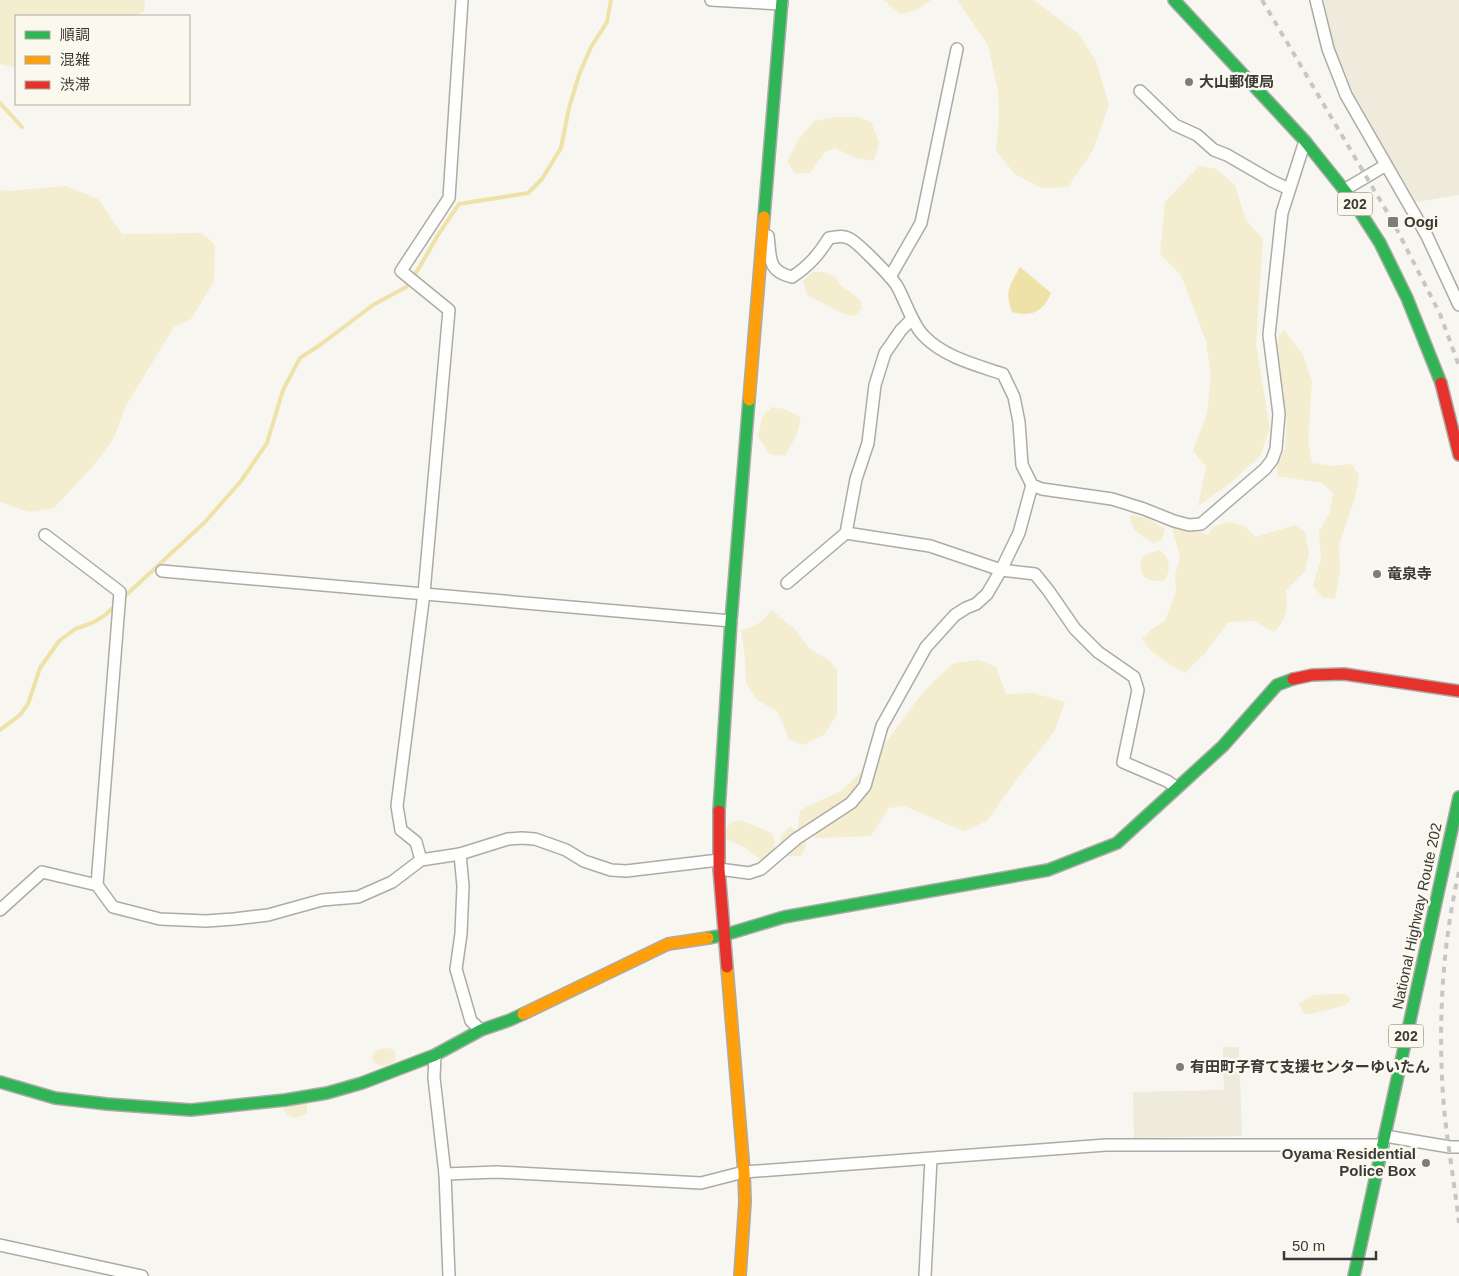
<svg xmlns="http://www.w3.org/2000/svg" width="1459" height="1276" viewBox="0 0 1459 1276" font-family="Arial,'Noto Sans JP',sans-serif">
  <rect width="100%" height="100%" fill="#f8f6f0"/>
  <g fill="#eeebdd">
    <path d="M 1324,0 L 1459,0 L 1459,195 L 1416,202 L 1354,95 L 1334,48 Z"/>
    <path d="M 1223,1047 L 1239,1047 L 1242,1136 L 1134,1138 L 1133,1092 L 1224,1090 Z"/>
  </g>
  <g fill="#f4edd0">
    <path d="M 0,0 L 145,0 L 144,11 L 134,16 L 16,16 L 16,66 L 15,67 L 0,64 Z"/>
    <path d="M 883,0 L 931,0 L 917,10 L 901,14 Z"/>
    <path d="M 957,0 L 1034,0 L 1078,33 L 1096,61 L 1109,105 L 1093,150 L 1068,187 L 1041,188 L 1015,174 L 996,151 L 999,119 L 998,91 L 988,45 Z"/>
    <path d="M 836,117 L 859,117 L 871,122 L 879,142 L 874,161 L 856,158 L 835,148 L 825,152 L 810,173 L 795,173 L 787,162 L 798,140 L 814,121 Z"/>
    <path d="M 1199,166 L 1216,169 L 1235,185 L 1246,220 L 1263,239 L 1256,345 L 1270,428 L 1260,456 L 1229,484 L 1198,506 L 1206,466 L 1193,451 L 1207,413 L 1211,376 L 1206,341 L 1181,275 L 1160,254 L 1165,202 Z"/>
    <path d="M 66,186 L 98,199 L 122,234 L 202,233 L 215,245 L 214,281 L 191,319 L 174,327 L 125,407 L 114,438 L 94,465 L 54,508 L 29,512 L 0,502 L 0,190 L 9,191 Z"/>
    <path d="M 813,272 L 823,272 L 836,277 L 841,286 L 853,294 L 860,300 L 862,309 L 854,316 L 844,314 L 807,295 L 803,281 Z"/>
    <path d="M 1284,330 L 1303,355 L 1312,381 L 1308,441 L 1312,463 L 1333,466 L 1352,464 L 1359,476 L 1354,501 L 1339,545 L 1340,571 L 1335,599 L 1323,598 L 1313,586 L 1321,559 L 1319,532 L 1330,512 L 1333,493 L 1322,483 L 1277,476 L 1277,465 L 1285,449 L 1287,422 L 1280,379 L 1277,345 L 1279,335 Z"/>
    <path d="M 772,407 L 784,409 L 801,417 L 797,434 L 785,456 L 770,454 L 758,437 L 762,417 Z"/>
    <path d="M 1131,515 L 1147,518 L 1165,529 L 1162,540 L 1153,543 C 1142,536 1128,529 1131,515 Z"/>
    <path d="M 1230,522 L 1245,526 L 1255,537 L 1295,525 L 1305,532 L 1309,553 L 1305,571 L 1286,591 C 1288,610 1287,618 1274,632 L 1254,621 L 1228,622 L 1205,653 L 1185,673 C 1168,663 1151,655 1142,639 L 1152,629 L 1165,621 L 1176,592 L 1175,575 L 1180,558 L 1172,527 L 1187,528 L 1208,535 L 1214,526 Z"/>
    <path d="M 1160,550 C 1171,559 1171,570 1164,581 C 1159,581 1152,581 1148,579 C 1144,577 1142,575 1141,570 C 1137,557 1149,552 1160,550 Z"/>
    <path d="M 771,610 L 794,628 L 809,648 L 830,661 L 837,670 L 837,714 L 825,734 L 803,745 L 789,739 L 777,711 L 757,700 L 746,683 L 745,659 L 741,630 C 757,626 761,623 771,610 Z"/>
    <path d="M 979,660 L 996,667 L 1006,694 L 1033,693 L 1065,702 L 1055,730 L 1009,790 L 987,821 L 964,831 L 904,806 L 889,808 L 871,836 L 817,838 L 798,828 L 800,810 L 843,790 L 875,757 L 920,696 L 934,681 L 954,663 Z"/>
    <path d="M 741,820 L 772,833 L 775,841 L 774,855 L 767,862 L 756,857 L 744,847 L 727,840 L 724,833 C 729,823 730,822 741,820 Z"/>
    <path d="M 790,827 L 800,832 L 806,841 L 805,849 L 801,856 L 788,856 L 780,848 C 780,836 781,835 790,827 Z"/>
    <path d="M 1338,994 C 1343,994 1349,994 1350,1000 C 1348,1003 1349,1003 1344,1005 C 1339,1007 1308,1016 1305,1014 C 1302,1012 1300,1007 1299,1003 L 1314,995 Z"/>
    <path d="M 389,1048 L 393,1050 L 395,1052 L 395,1061 C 387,1066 382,1067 374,1063 L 372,1057 C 375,1048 381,1049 389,1048 Z"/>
    <path d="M 285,1104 L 307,1104 L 307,1113 C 296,1119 289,1121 284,1109 Z"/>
  </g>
  <path fill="#eee2a8" d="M 1020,267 L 1051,293 C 1044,311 1031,318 1012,312 C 1004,290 1010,286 1020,267 Z"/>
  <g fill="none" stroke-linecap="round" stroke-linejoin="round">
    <g stroke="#eee2a8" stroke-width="4">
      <path d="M 0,103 L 22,127"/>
      <path d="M 123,598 L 205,522 L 241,481 L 267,443 L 283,390 L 300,358 L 320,345 L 373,305 L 406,287 L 419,268 L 438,235 L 459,204 L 528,193 L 542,179 L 561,148 L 569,108 L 579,75 L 591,47 L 607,22 L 611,0"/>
      <path d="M 0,730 L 20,715 L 28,704 L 40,668 L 59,641 L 75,629 L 92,623 L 104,616 L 116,605"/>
    </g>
    <defs>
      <g id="street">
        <path d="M 711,0 L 782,4"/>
        <path d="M 1316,0 L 1328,49 L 1346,95 L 1427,236 L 1459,305"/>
        <path d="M 1140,91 L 1175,125 L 1197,135 L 1214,150 L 1227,155 L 1272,181 L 1289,189"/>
        <path d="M 1344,190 L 1386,165"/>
        <path d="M 768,236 C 771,258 767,271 792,277 C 809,266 819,254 829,238 C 836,237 842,235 848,238 C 856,240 892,278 897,286 C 905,300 913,326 924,336 C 944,357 976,365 1003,374 L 1014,397 L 1019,422 L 1022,465 L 1032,485 L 1042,489 L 1112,499 L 1144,509 L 1174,521 L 1189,525 L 1201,524 L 1265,469 L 1272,460 L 1276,449 L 1279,414 L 1269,335 L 1282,213 L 1305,141"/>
        <path d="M 890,277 L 921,223 L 957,49"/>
        <path d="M 846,533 L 930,546 L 1001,570 L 1035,574 L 1048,590 L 1075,629 L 1098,652 L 1134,677 L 1138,690 L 1123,762 L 1167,781 L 1177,788"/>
        <path d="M 45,535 L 120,592 L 97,885"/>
        <path d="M 162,571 L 731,621"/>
        <path d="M 787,583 L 846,533 L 856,479 L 868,443 L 875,385 L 885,353 L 901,330 L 912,319"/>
        <path d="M 460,854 L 508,839 L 522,838 L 535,839 L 552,845 L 566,850 L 584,861 L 611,870 L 626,871 L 719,860"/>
        <path d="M 421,860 L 416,842 L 401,830 L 397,806 L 424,593 L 449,310 L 401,271 L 449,198 L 462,0"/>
        <path d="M 719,869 L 749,873 L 761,869 L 796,839 L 851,803 L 865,786 L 882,726 L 926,647 L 955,615 L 966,608 L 976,604 L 987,594 L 1001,570 L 1019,533 L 1032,485"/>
        <path d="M 0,910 L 42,872 L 97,885 L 113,907 L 160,919 L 206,921 L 234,919 L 268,915 L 322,900 L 358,897 L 392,882 L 421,860 L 460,854 L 463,886 L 461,934 L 456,969 L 471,1021 L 481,1030"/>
        <path d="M 435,1055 L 434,1078 L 445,1174 L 449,1276"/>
        <path d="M 1385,1136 L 1450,1147 L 1459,1147"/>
        <path d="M 445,1174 L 497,1172 L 701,1183 L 744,1172 L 1106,1145 L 1383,1145"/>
        <path d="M 0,1245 L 142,1276"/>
        <path d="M 925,1276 L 931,1159"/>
      </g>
      <g id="fast">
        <path d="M 1174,0 L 1305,141 L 1353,201 L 1380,243 L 1407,298 L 1441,383"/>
        <path d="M 764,217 L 782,0"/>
        <path d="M 719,811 L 731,621 L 749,400"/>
        <path d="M 708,938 L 724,935 L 784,917 L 1048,870 L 1117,843 L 1223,746 L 1277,685 L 1293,679"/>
        <path d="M 0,1082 L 55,1098 L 107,1104 L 191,1110 L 285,1100 L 327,1093 L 362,1083 L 435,1055 L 481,1030 L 510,1020 L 523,1014"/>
        <path d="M 1354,1276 L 1459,797"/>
      </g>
      <g id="slow">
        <path d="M 749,400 L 764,217"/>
        <path d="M 727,967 L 744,1172 L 745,1202 L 740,1276"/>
        <path d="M 523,1014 L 668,944 L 708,938"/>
      </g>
      <g id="jam">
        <path d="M 1441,383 L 1459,455"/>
        <path d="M 1293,679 L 1312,675 L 1344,674 L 1459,691"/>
        <path d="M 719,811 L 719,869 L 727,967"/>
      </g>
    </defs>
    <use href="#street" stroke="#acaba6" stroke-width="14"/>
    <use href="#fast" stroke="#acaba6" stroke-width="14"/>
    <use href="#slow" stroke="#acaba6" stroke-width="14"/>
    <use href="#jam" stroke="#acaba6" stroke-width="14"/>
    <use href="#street" stroke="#fefefd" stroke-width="11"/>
    <use href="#fast" stroke="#30b455" stroke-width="11"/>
    <use href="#slow" stroke="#ff9f0a" stroke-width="11"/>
    <use href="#jam" stroke="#e5322d" stroke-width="11"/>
    <g stroke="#c7c6c5" stroke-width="4" stroke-dasharray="6 6" stroke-linecap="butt">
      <path d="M 1262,0 L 1393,222 L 1440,314 L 1459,366"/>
      <path d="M 1459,872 C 1441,948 1437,1040 1445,1118 C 1449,1153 1455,1188 1459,1223"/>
    </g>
  </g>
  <g fill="#7d7c77" stroke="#fbf8ed" stroke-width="2">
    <circle cx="1189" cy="82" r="5"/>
    <rect x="1387" y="216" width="12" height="12" rx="2.5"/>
    <circle cx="1377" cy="574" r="5"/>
    <circle cx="1180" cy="1067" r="5"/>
    <circle cx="1426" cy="1163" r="5"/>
  </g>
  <g text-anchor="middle" stroke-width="5" stroke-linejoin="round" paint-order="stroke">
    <g fill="#fbf8ed" stroke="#75736d" stroke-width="1">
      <rect x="1337.5" y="192.5" width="35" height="23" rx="4"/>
      <rect x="1388.5" y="1024.5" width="35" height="23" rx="4"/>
    </g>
    <g font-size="14" font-weight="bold" fill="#3b3a36">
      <text x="1355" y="209">202</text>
      <text x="1406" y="1041">202</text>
    </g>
    <g font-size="15" font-weight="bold" fill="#3b3a36" stroke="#fbf8ed" text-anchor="start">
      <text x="1199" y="87">大山郵便局</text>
      <text x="1404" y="227">Oogi</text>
      <text x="1387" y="579">竜泉寺</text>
      <text x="1190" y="1072">有田町子育て支援センターゆいたん</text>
      <text x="1416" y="1159" text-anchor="end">Oyama Residential<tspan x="1416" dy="17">Police Box</tspan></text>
    </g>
    <g font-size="15" fill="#3b3a36" stroke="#fbf8ed">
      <text transform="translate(1417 916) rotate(-78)" y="5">National Highway Route 202</text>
    </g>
  </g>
  <rect x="15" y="15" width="175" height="90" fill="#fbf8ed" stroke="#aeaca4"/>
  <rect x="25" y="31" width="25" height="8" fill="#30b455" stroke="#aeaca4"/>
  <text x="60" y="40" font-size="15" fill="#3b3a36">順調</text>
  <rect x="25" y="56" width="25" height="8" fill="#ff9f0a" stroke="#aeaca4"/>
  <text x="60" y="65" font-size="15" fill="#3b3a36">混雑</text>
  <rect x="25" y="81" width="25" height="8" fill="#e5322d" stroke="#aeaca4"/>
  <text x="60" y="90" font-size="15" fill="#3b3a36">渋滞</text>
  <path d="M1284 1251v8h92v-8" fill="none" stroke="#3b3a36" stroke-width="2.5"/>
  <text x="1292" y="1251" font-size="15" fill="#3b3a36" stroke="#fbf8ed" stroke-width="4" paint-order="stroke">50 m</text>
</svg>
